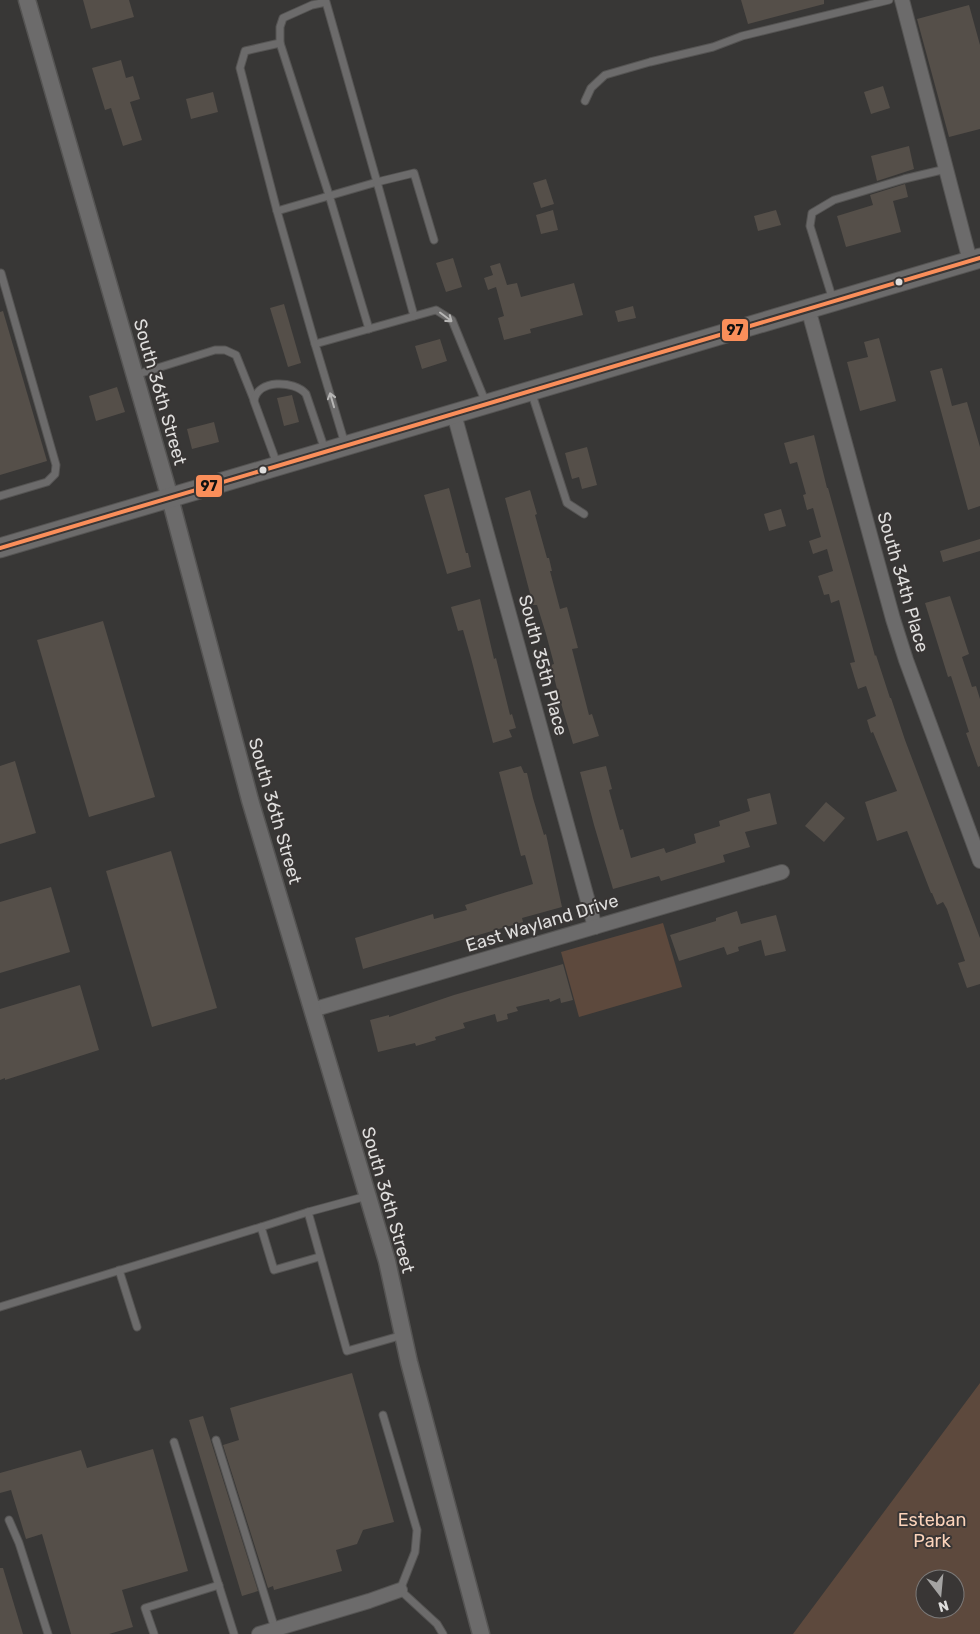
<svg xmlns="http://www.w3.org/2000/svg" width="980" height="1634" viewBox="0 0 980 1634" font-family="Rubik,sans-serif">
  <rect width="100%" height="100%" fill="#383736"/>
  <g fill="#5d493d" fill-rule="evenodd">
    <path d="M 663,923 L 682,987 L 579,1017 L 561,952 Z"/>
    <path d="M 980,1383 L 980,1634 L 793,1634 ZM 925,1579 L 955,1579 L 955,1609 L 925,1609 Z"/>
  </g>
  <g fill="#554f49">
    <path d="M 83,0 L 129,0 L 134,17 L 91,29 Z"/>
    <path d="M 741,0 L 824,0 L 824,4 L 748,24 Z"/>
    <path d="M 969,5 L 980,45 L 980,129 L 949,137 L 917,19 Z"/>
    <path d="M 121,60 L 126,78 L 133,76 L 140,99 L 130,102 L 142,140 L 123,146 L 111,108 L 105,110 L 92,68 Z"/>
    <path d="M 883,86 L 890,108 L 871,114 L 864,92 Z"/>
    <path d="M 213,92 L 218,112 L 191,119 L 186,99 Z"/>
    <path d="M 909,146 L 914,169 L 877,181 L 871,156 Z"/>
    <path d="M 546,179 L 554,204 L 541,208 L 533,183 Z"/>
    <path d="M 905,184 L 908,197 L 893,201 L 901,232 L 846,247 L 837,216 L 873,205 L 870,195 Z"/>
    <path d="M 553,210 L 558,230 L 541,234 L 536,215 Z"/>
    <path d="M 776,210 L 781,225 L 758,231 L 754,216 Z"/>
    <path d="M 453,258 L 462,287 L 446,292 L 436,263 Z"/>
    <path d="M 500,263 L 507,285 L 517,283 L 521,297 L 574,283 L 583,315 L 530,329 L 531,333 L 504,340 L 498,318 L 504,316 L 496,287 L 488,290 L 484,278 L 493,275 L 490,266 Z"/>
    <path d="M 284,304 L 301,363 L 288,367 L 270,308 Z"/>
    <path d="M 633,306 L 636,318 L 618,322 L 615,311 Z"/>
    <path d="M 3,311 L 47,461 L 0,475 L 0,312 Z"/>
    <path d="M 879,338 L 896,401 L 860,411 L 847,362 L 868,357 L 864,342 Z"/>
    <path d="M 440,339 L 447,361 L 422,369 L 415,346 Z"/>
    <path d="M 942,368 L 952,406 L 967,402 L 980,447 L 980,506 L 968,510 L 930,371 Z"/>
    <path d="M 117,387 L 125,412 L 96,421 L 89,396 Z"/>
    <path d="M 292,395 L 299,422 L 284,426 L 277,398 Z"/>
    <path d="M 214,422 L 219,442 L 192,449 L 187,429 Z"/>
    <path d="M 814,435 L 827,488 L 828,488 L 875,656 L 876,655 L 890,698 L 891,698 L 905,740 L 980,938 L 980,984 L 967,988 L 958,963 L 965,961 L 947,909 L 943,902 L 937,905 L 932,893 L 931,893 L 907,831 L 877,841 L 865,802 L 897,791 L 873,732 L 871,733 L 867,720 L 876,716 L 866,686 L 858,689 L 850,663 L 855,662 L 839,600 L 831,603 L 829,594 L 824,595 L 818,576 L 833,571 L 827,549 L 813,554 L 809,541 L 821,537 L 813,508 L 807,510 L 803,495 L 806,494 L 797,462 L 790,464 L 784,443 Z"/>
    <path d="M 587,447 L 597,485 L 582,489 L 579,477 L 572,479 L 565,453 Z"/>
    <path d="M 449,488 L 466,553 L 468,553 L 471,567 L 447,574 L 424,495 Z"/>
    <path d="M 530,490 L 537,514 L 535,515 L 547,558 L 549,558 L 552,571 L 550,571 L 560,609 L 567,607 L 578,648 L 572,649 L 589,715 L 592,714 L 599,736 L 573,744 L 558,693 L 551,665 L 554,664 L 546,634 L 537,605 L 533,605 L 505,498 Z"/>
    <path d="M 781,509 L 786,526 L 769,531 L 764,514 Z"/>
    <path d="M 980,539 L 980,551 L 943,562 L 940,551 Z"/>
    <path d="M 950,596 L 969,654 L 962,657 L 972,687 L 976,686 L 980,699 L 980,766 L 978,767 L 966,733 L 969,732 L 951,676 L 948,677 L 925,603 Z"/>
    <path d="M 480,599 L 494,659 L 496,658 L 510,715 L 512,714 L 516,728 L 509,730 L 512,737 L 493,743 L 471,658 L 463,630 L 458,631 L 451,607 Z"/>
    <path d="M 103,621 L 155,797 L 89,817 L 37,640 Z"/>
    <path d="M 15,761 L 36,833 L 0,844 L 0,766 Z"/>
    <path d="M 521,766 L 524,773 L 527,773 L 533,798 L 544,835 L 546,834 L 562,907 L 522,918 L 523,922 L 363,969 L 355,938 L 433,914 L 434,919 L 467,910 L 465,905 L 533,884 L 525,855 L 521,856 L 499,772 Z"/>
    <path d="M 606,766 L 612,789 L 609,790 L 620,830 L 623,829 L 631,858 L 664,848 L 666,853 L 696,843 L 694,834 L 720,826 L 719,821 L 750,811 L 747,799 L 770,793 L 777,824 L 745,832 L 750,847 L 723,855 L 725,862 L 661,881 L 659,876 L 613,889 L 594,825 L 580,772 Z"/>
    <path d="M 826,802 L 845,818 L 824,842 L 805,826 Z"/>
    <path d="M 171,851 L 217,1008 L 152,1027 L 106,871 Z"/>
    <path d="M 51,887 L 70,952 L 0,973 L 0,902 Z"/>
    <path d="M 737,911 L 741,924 L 776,915 L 786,951 L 765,956 L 761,940 L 738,947 L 739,951 L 727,955 L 724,947 L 679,961 L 670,935 L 716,921 L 716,918 Z"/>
    <path d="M 563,964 L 573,1000 L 561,1003 L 560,998 L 550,1002 L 549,999 L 516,1007 L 518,1011 L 507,1014 L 508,1019 L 497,1022 L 495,1014 L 463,1023 L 465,1028 L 435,1037 L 436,1040 L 416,1046 L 415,1043 L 378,1052 L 370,1020 L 389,1015 L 389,1017 L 454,995 Z"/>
    <path d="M 80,985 L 99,1050 L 5,1080 L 5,1078 L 0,1080 L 0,1009 Z"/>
    <path d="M 352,1373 L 394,1522 L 363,1530 L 357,1544 L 336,1550 L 342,1571 L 274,1590 L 273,1586 L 268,1588 L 223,1445 L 239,1440 L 230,1408 Z"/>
    <path d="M 203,1416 L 258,1591 L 242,1596 L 189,1420 Z"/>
    <path d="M 153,1449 L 188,1571 L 122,1590 L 133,1627 L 109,1634 L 71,1634 L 42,1534 L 26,1539 L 11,1490 L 0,1493 L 0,1473 L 81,1450 L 87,1468 Z"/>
    <path d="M 0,1568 L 3,1568 L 23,1634 L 0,1634 Z"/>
  </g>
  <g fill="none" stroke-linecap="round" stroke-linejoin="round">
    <defs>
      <g id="service">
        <path d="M 280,43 L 329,195 L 369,329"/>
        <path d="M 585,101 L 591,88 L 605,75 L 650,62 L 713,47 L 742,36 L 889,0"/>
        <path d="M 277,211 L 377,182 L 414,316"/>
        <path d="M 833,300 L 810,226 L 812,213 L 834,200 L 904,179 L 946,169"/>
        <path d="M 315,344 L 277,211 L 240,68 L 245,51 L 280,43 L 280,27 L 283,18 L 312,5 L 326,2 L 377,182 L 414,173 L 434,240"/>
        <path d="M 135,375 L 215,350 L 225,350 L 236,355 L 254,400"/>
        <path d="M 531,391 L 567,503 L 584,514"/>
        <path d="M 345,444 L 315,344 L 436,310 L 452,320 L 486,403"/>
        <path d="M 277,464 L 254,401 C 257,379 294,380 306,394 L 325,450"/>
        <path d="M 0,496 L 47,482 L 55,474 L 56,465 L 1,273"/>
        <path d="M 367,1196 L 308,1212 L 347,1351 L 403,1335"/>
        <path d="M 308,1212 L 261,1227 L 274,1270 L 319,1257"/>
        <path d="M 119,1270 L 137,1327"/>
        <path d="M 0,1307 L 261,1227"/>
        <path d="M 383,1415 L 417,1530 L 415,1552 L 400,1590 L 437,1624 L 443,1634"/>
        <path d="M 216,1440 L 275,1629"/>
        <path d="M 174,1442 L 234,1634"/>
        <path d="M 9,1520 L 19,1543 L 48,1634"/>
        <path d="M 154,1634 L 145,1608 L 219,1585"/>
      </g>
      <g id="minor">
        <path d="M 902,0 L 970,261"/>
        <path d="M 808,308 L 893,619 L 906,660 L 980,861"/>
        <path d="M 454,414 L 595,927"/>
        <path d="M 312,1010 L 782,872"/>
        <path d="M 259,1634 L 369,1601 L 400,1590"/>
      </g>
      <path id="tertiary" d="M 27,0 L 170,498 L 250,800 L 387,1261 L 409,1362 L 481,1634"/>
      <path id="secondary" d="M 0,548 L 980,258"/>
    </defs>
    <use href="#service" stroke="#555453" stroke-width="9"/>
    <use href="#minor" stroke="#555453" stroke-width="16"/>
    <use href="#tertiary" stroke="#555453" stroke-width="19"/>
    <use href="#secondary" stroke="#555453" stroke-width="21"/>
    <use href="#service" stroke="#6c6b6b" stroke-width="7"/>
    <use href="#minor" stroke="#6c6b6b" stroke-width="14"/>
    <use href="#tertiary" stroke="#6c6b6b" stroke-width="16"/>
    <use href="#secondary" stroke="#6c6b6b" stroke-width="19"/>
    <defs>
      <path id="bus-1" d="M 0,548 L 980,258"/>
    </defs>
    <use href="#bus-1" stroke="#393635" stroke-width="8"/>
    <use href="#bus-1" stroke="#fa8e5a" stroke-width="4"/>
  </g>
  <defs><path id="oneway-shaft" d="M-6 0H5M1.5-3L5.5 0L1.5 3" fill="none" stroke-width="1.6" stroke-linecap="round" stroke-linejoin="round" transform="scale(1.25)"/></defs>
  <g stroke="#b7b6b5">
    <use href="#oneway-shaft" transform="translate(446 317) rotate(37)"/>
    <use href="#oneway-shaft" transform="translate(332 400) rotate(-106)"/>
  </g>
  <g fill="#dfdedd" stroke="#393635" stroke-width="2">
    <circle cx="899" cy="282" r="4.5"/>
    <circle cx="263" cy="470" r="4.5"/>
  </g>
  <g text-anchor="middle" stroke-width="4" stroke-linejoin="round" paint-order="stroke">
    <g font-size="18" fill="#dfdedd" stroke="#393635">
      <text transform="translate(160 392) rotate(74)" y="6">South 36th Street</text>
      <text transform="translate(903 582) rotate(74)" y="6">South 34th Place</text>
      <text transform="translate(543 665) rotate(75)" y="6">South 35th Place</text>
      <text transform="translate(275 811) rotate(74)" y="6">South 36th Street</text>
      <text transform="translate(542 923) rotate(-17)" y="6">East Wayland Drive</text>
      <text transform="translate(388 1200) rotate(74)" y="6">South 36th Street</text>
    </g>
    <g font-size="18" fill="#fbd3ba" stroke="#393635">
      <text x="932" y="1526">Esteban<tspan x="932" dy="21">Park</tspan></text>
    </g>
  </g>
  <g stroke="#393635" stroke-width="2">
    <rect x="721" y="318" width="28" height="24" rx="5" fill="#fa8e5a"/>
    <rect x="195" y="474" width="28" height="24" rx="5" fill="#fa8e5a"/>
  </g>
  <g font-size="14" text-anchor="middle" font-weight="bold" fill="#111">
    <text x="735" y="335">97</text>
    <text x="209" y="491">97</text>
  </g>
  <g transform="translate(940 1594) rotate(164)"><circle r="24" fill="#393635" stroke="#7b7978"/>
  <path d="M0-4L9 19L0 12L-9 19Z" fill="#a5a4a3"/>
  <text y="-8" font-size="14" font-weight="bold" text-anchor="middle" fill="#dfdedd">N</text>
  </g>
</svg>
